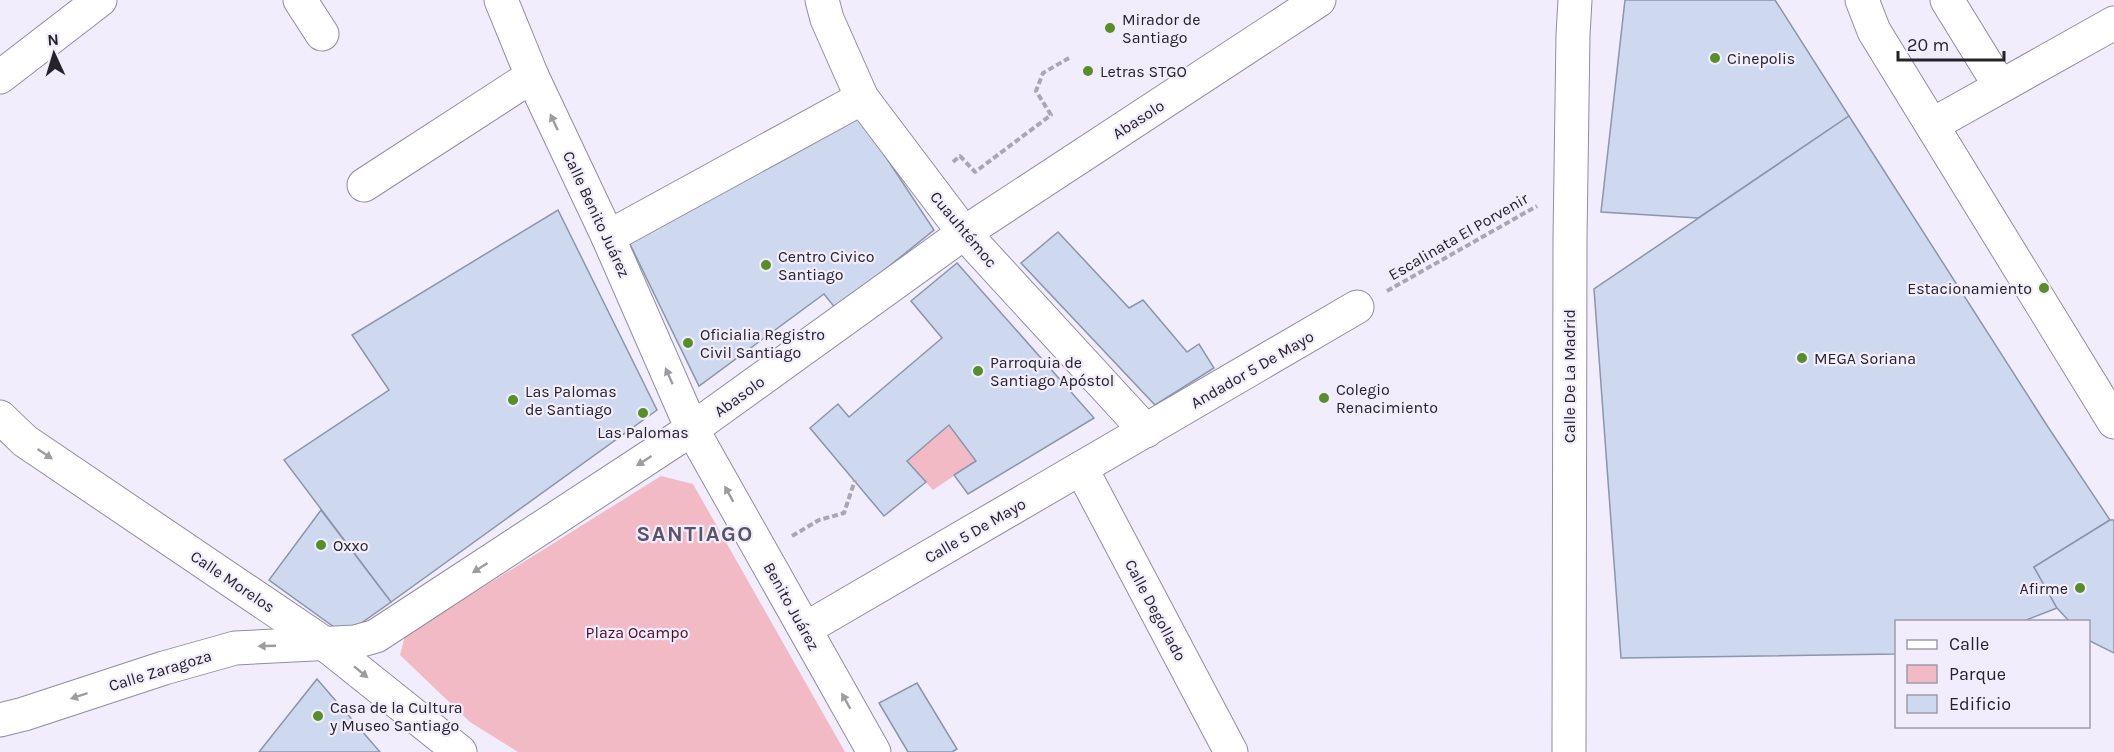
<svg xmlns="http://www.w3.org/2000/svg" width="2114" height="752" viewBox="0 0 2114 752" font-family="Karla,sans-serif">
  <rect width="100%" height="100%" fill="#f1edfc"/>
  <g fill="#f1bac5">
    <path d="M 949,425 L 976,461 L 933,490 L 907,461 Z"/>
    <path d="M 661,476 L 693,484 L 845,752 L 518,752 L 470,722 L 400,655 L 405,636 Z"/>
  </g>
  <g fill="#ced9f0" stroke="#8b95ab" stroke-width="1.5">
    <path d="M 1625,0 L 1775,0 L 1849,116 L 1698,218 L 1601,212 Z"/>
    <path d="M 856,112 L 934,230 L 836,309 L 824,294 L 699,386 L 626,236 Z"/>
    <path d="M 1849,116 L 2048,427 L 2110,520 L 2034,567 L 2057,608 L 2021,622 L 1896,622 L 1896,654 L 1621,658 L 1594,289 Z"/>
    <path d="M 558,210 L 657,410 L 391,602 L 284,460 L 389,390 L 352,335 Z"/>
    <path d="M 1058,232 L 1129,308 L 1143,300 L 1187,352 L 1199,344 L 1214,368 L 1155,405 L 1021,263 Z"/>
    <path d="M 957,263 L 1094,418 L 968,494 L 954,475 L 976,461 L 949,425 L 907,461 L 926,482 L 884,516 L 810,428 L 838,404 L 849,417 L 942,338 L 911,301 Z"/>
    <path d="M 321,510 L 391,602 L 357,626 L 334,627 L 269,580 Z"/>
    <path d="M 2110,520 L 2114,520 L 2114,653 L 2088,640 L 2088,622 L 2070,622 L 2057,608 L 2034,567 Z"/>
    <path d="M 317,679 L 380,752 L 259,752 Z"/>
    <path d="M 917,683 L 957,749 L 952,752 L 908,752 L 879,703 Z"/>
  </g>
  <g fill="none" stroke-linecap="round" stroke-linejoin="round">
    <defs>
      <g id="minor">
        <path d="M 300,0 L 322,34"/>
        <path d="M 501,0 L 532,76 L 608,237 L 692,429 L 874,752"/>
        <path d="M 822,0 L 827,19 L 862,98 L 964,233 L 1146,431"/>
        <path d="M 1862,0 L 1874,31 L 2114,422"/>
        <path d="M 1947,0 L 2000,86"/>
        <path d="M 0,77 L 100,0"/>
        <path d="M 1932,125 L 2114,23"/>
        <path d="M 364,185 L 532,76"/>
        <path d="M 608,237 L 862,98"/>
        <path d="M 0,417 L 25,441 L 325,644 L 460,752"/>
        <path d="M 1081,468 L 1231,752"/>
        <path d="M 805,629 L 1357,307"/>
        <path d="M 0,720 L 24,714 L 164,668 L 235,648 L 355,642 L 376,636 L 692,429 L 964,233 L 1319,0"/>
        <path d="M 1569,752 L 1570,238 L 1573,35 L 1575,0"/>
      </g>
    </defs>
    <use href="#minor" stroke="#928ca2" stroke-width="35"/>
    <g stroke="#aaa6b3" stroke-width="4" stroke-dasharray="6 3" stroke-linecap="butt">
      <path d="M 953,162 L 960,156 L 975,172 L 1051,115 L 1036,91 L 1043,73 L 1069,58"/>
      <path d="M 1387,291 L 1537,206"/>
      <path d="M 792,536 L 819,520 L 844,513 L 855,480"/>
    </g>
    <use href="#minor" stroke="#fff" stroke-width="33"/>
  </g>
  <defs><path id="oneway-solid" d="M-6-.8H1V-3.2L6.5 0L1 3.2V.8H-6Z" transform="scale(1.5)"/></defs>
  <g fill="#9d9ca0">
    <use href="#oneway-solid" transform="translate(554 122) rotate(-115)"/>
    <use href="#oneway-solid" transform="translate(669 376) rotate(-114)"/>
    <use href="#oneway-solid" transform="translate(45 454) rotate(34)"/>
    <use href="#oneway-solid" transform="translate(644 461) rotate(147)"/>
    <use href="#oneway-solid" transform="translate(729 494) rotate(-119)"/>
    <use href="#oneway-solid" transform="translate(480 568) rotate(147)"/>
    <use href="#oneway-solid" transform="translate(267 646) rotate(178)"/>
    <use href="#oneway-solid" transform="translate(361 672) rotate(39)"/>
    <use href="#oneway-solid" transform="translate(79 696) rotate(162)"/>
    <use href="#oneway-solid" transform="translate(846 701) rotate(-119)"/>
  </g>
  <g fill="#578e29" stroke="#f1edfc" stroke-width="2">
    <circle cx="1110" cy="28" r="6"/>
    <circle cx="1715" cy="58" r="6"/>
    <circle cx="1088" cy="71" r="6"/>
    <circle cx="766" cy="265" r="6"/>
    <circle cx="2044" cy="288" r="6"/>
    <circle cx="688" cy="343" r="6"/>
    <circle cx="1802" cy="358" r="6"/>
    <circle cx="978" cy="371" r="6"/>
    <circle cx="1324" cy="398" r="6"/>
    <circle cx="513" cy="400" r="6"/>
    <circle cx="643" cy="413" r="6"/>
    <circle cx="321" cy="545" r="6"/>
    <circle cx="2080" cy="588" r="6"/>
    <circle cx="318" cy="716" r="6"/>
  </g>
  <g text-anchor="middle" stroke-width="4.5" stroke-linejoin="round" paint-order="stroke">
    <g font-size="16" fill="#25222b" stroke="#f1edfc" text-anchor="start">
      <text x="1122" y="25">Mirador de<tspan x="1122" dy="18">Santiago</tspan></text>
      <text x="1727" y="64">Cinepolis</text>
      <text x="1100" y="77">Letras STGO</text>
      <text x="778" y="262">Centro Civico<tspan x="778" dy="18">Santiago</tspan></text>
      <text x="2032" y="294" text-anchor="end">Estacionamiento</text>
      <text x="700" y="340">Oficialia Registro<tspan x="700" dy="18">Civil Santiago</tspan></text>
      <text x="1814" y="364">MEGA Soriana</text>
      <text x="990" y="368">Parroquia de<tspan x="990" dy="18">Santiago Apóstol</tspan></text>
      <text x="1336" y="395">Colegio<tspan x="1336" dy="18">Renacimiento</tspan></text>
      <text x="525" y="397">Las Palomas<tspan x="525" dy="18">de Santiago</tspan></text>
      <text x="643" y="438" text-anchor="middle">Las Palomas</text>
      <text x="333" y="551">Oxxo</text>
      <text x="2068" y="594" text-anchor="end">Afirme</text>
      <text x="330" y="713">Casa de la Cultura<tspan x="330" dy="18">y Museo Santiago</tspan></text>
    </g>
    <g font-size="16" fill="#25222b" stroke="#f1edfc">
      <text transform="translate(1138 119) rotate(-33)" y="6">Abasolo</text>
      <text transform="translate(597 214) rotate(65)" y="6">Calle Benito Juárez</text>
      <text transform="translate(964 229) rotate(50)" y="6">Cuauhtémoc</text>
      <text transform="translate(1458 236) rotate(-30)" y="6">Escalinata El Porvenir</text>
      <text transform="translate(1252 369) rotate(-30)" y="6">Andador 5 De Mayo</text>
      <text transform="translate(1569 376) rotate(-90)" y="6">Calle De La Madrid</text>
      <text transform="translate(739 396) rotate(-36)" y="6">Abasolo</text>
      <text transform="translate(975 530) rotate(-30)" y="6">Calle 5 De Mayo</text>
      <text transform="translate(233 581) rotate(34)" y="6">Calle Morelos</text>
      <text transform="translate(792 606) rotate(61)" y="6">Benito Juárez</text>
      <text transform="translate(1156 610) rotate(62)" y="6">Calle Degollado</text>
      <text transform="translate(160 670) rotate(-17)" y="6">Calle Zaragoza</text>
    </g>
    <g font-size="16" fill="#520a24" stroke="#f1edfc">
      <text x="637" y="638">Plaza Ocampo</text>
    </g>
    <g font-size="22" font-weight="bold" letter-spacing="1.5" fill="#595367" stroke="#f1edfc">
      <text x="695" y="541">SANTIAGO</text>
    </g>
  </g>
  <rect x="1895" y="620" width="195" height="108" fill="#f1edfc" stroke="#9f9ca8" stroke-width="1.5"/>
  <rect x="1907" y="640" width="30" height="9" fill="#ffffff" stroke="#9f9ca8" stroke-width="1.5"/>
  <text x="1949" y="650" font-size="18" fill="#25222b">Calle</text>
  <rect x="1907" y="665" width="30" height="18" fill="#f1bac5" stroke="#9f9ca8" stroke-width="1.5"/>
  <text x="1949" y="680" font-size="18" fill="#25222b">Parque</text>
  <rect x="1907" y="695" width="30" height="18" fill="#ced9f0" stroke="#9f9ca8" stroke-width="1.5"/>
  <text x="1949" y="710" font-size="18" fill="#25222b">Edificio</text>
  <g transform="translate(54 54) rotate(356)" stroke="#f1edfc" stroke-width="4.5" paint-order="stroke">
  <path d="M0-4.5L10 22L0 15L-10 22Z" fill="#25222b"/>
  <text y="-9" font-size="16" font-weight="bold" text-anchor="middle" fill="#25222b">N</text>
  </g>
  <path d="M1898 51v9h106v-9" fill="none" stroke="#25222b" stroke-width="3"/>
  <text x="1907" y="51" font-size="18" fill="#25222b" stroke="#f1edfc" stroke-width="4.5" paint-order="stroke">20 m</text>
</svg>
